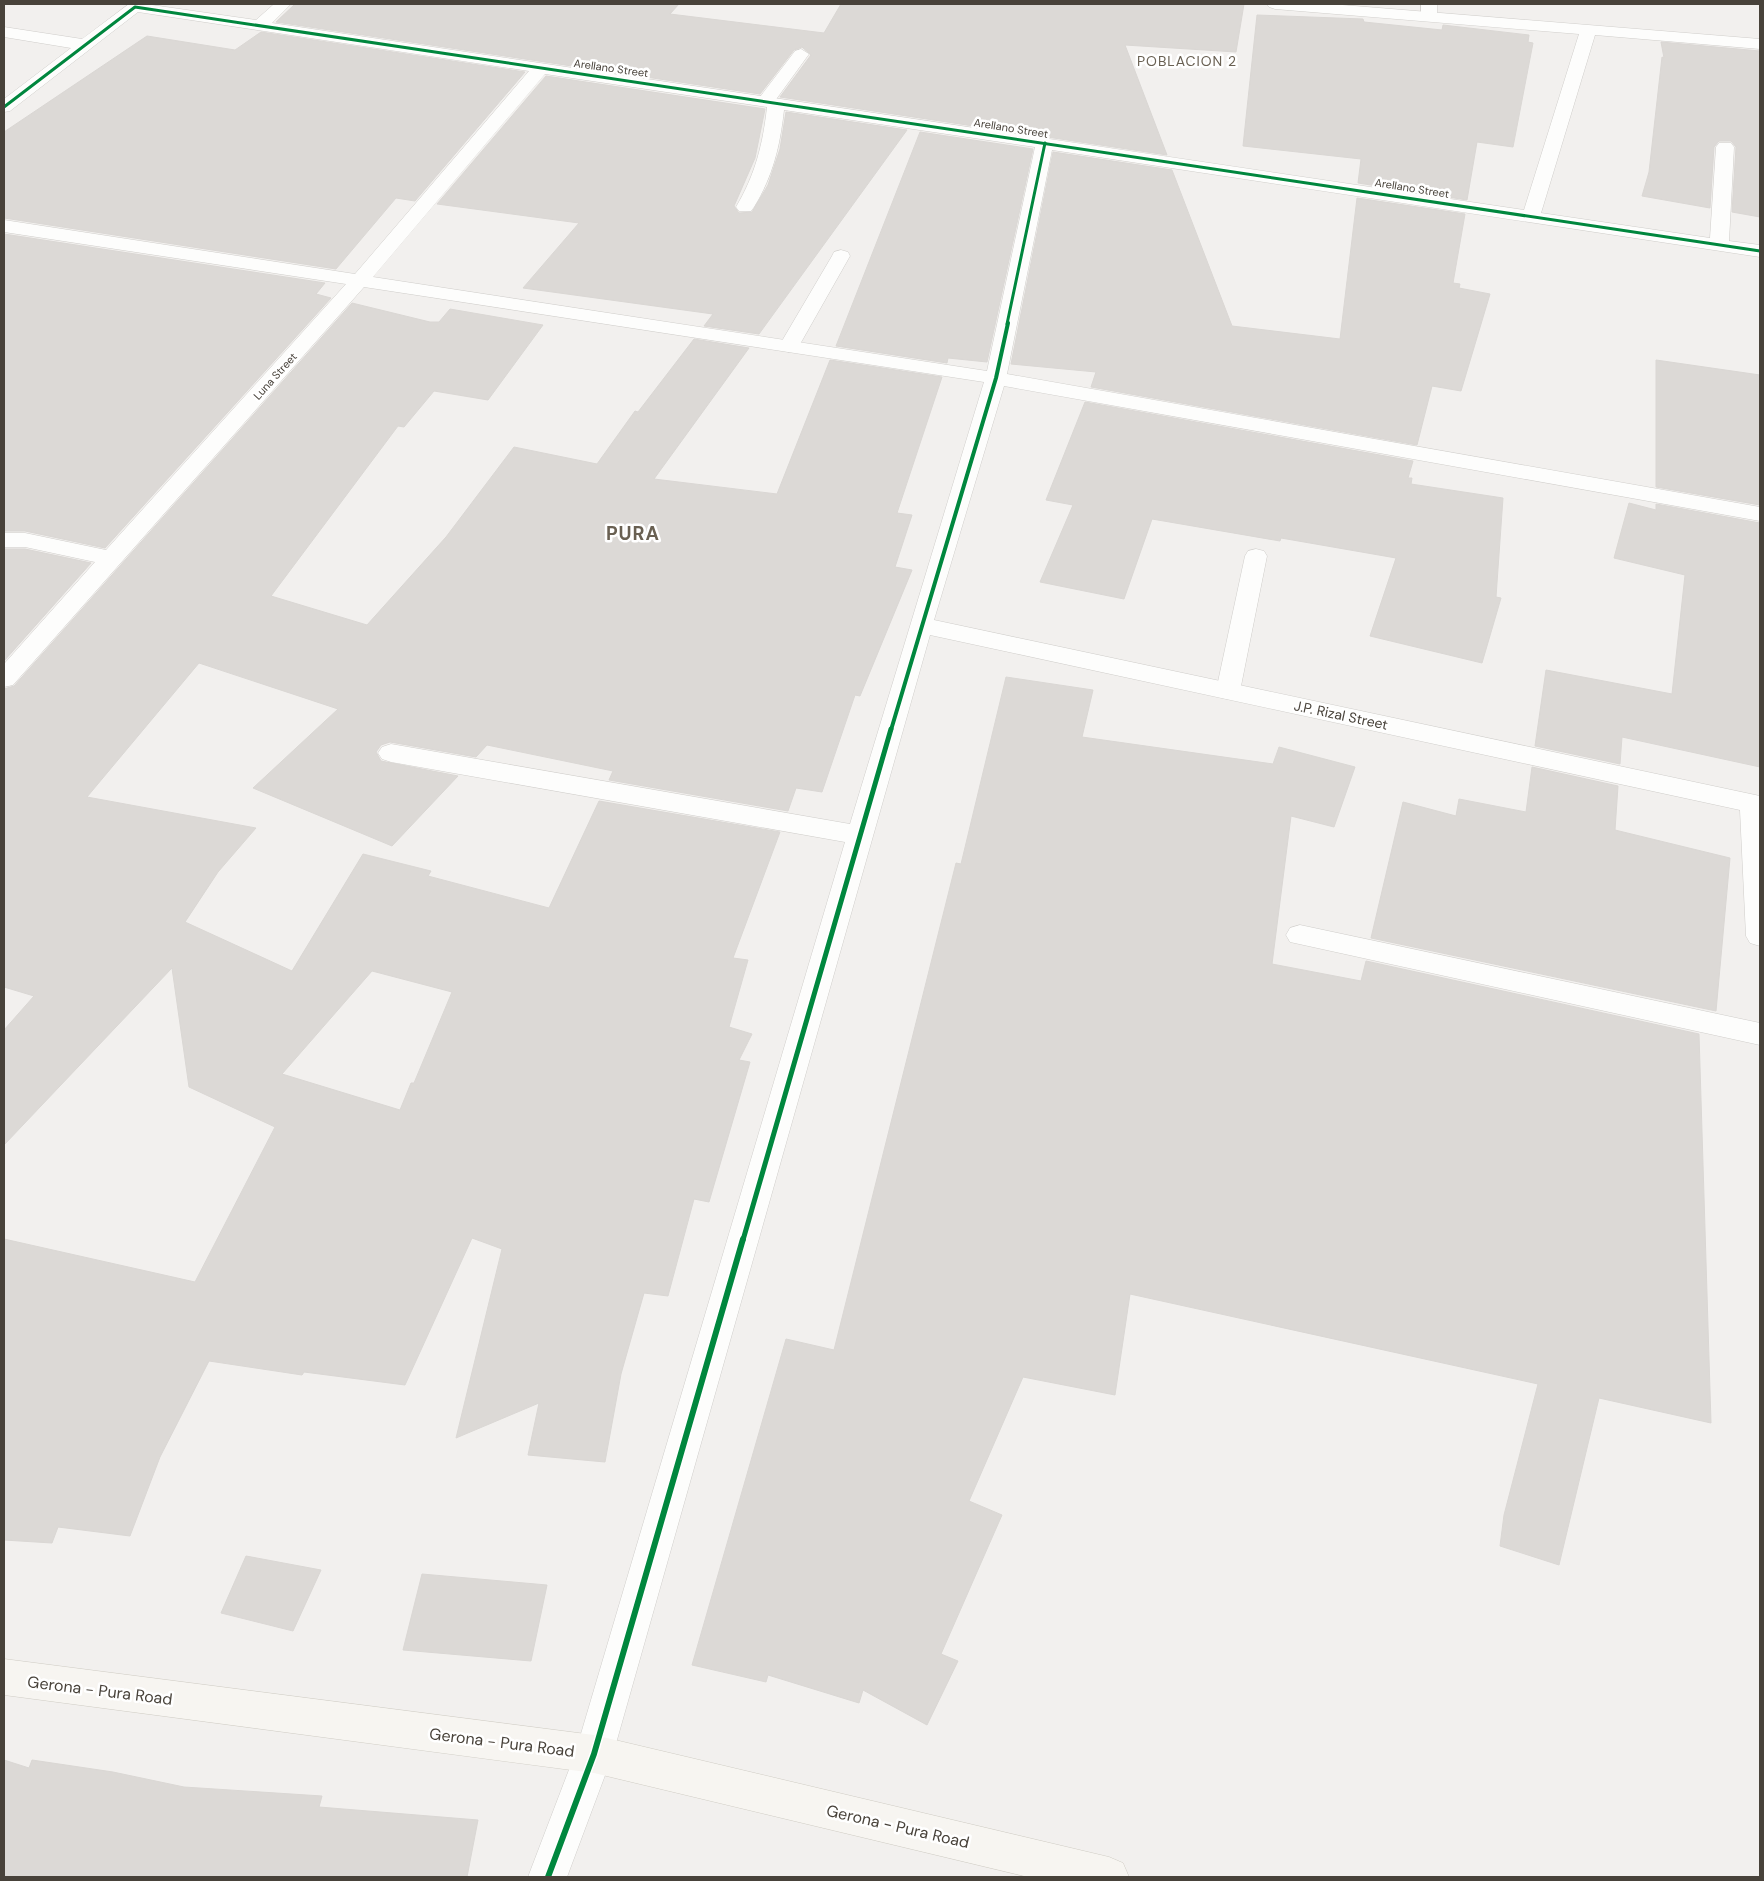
<svg xmlns="http://www.w3.org/2000/svg" width="1764" height="1881" viewBox="0 0 1764 1881" font-family="'DM Sans',sans-serif">
  <rect width="100%" height="100%" fill="#f2f0ee"/>
  <g fill="#dcd9d6" stroke="#dad7d4" fill-rule="evenodd">
    <path d="M 295,4 L 679,4 L 670,14 L 824,33 L 841,4 L 1244,4 L 1236,52 L 1125,45 L 1167,155 L 780,97 L 811,55 L 802,47 L 794,50 L 760,94 L 276,22 Z"/>
    <path d="M 1257,15 L 1363,19 L 1364,22 L 1442,30 L 1443,25 L 1529,35 L 1528,42 L 1533,43 L 1513,147 L 1477,142 L 1467,200 L 1358,183 L 1361,159 L 1243,146 Z"/>
    <path d="M 261,32 L 525,72 L 415,201 L 396,198 L 336,269 L 4,218 L 4,132 L 147,36 L 235,50 Z"/>
    <path d="M 1661,42 L 1760,51 L 1760,217 L 1732,212 L 1736,147 L 1731,141 L 1719,141 L 1714,147 L 1710,208 L 1642,196 L 1649,172 L 1662,57 L 1664,58 Z"/>
    <path d="M 546,76 L 765,109 L 755,158 L 734,206 L 739,213 L 752,212 L 768,185 L 780,149 L 786,112 L 907,130 L 759,334 L 704,326 L 713,314 L 523,288 L 579,223 L 437,204 Z"/>
    <path d="M 920,132 L 1033,149 L 987,362 L 948,358 L 947,363 L 836,346 Z"/>
    <path d="M 1053,152 L 1172,170 L 1232,326 L 1340,339 L 1357,198 L 1465,214 L 1453,283 L 1460,284 L 1459,288 L 1490,294 L 1461,391 L 1432,386 L 1417,445 L 1091,387 L 1096,372 L 1011,364 Z"/>
    <path d="M 4,234 L 325,283 L 316,294 L 331,298 L 105,548 L 25,531 L 4,531 Z"/>
    <path d="M 352,303 L 430,322 L 439,322 L 450,309 L 543,325 L 488,400 L 434,391 L 404,427 L 398,426 L 271,596 L 367,625 L 446,537 L 514,447 L 597,464 L 635,411 L 638,412 L 694,339 L 749,348 L 654,479 L 777,494 L 830,360 L 942,377 L 897,513 L 912,515 L 895,567 L 912,570 L 860,696 L 855,695 L 822,792 L 796,788 L 788,811 L 609,780 L 613,771 L 487,745 L 476,757 L 390,742 L 381,745 L 376,752 L 381,761 L 458,776 L 392,846 L 253,788 L 338,709 L 199,663 L 87,797 L 256,828 L 218,872 L 185,922 L 292,971 L 363,854 L 431,871 L 428,876 L 549,908 L 599,801 L 780,832 L 733,958 L 748,960 L 729,1027 L 752,1034 L 739,1060 L 750,1062 L 709,1202 L 694,1199 L 668,1296 L 644,1293 L 621,1374 L 605,1462 L 528,1455 L 539,1403 L 456,1438 L 502,1249 L 472,1238 L 405,1385 L 304,1372 L 302,1375 L 209,1361 L 160,1457 L 130,1536 L 58,1527 L 52,1543 L 4,1540 L 4,1239 L 195,1282 L 275,1127 L 189,1087 L 172,968 L 4,1145 L 4,1030 L 34,996 L 4,987 L 4,689 L 14,686 ZM 372,971 L 452,992 L 414,1083 L 411,1083 L 400,1110 L 282,1074 Z"/>
    <path d="M 1656,360 L 1760,375 L 1760,505 L 1656,487 Z"/>
    <path d="M 1085,402 L 1413,461 L 1408,478 L 1412,478 L 1411,484 L 1503,498 L 1496,597 L 1501,598 L 1482,663 L 1370,636 L 1396,558 L 1281,538 L 1280,541 L 1152,519 L 1124,599 L 1040,582 L 1073,505 L 1046,500 Z"/>
    <path d="M 1629,503 L 1656,510 L 1656,504 L 1760,523 L 1760,767 L 1622,737 L 1620,764 L 1535,746 L 1546,670 L 1672,694 L 1685,575 L 1614,558 Z"/>
    <path d="M 4,549 L 25,549 L 91,563 L 4,661 Z"/>
    <path d="M 1006,677 L 1093,690 L 1082,737 L 1273,764 L 1279,747 L 1355,767 L 1334,827 L 1291,816 L 1272,964 L 1361,981 L 1366,961 L 1699,1034 L 1711,1423 L 1599,1398 L 1559,1565 L 1500,1546 L 1504,1515 L 1538,1384 L 1130,1294 L 1115,1395 L 1023,1377 L 969,1501 L 1002,1515 L 941,1654 L 958,1661 L 927,1725 L 863,1690 L 859,1703 L 768,1675 L 766,1682 L 692,1665 L 786,1339 L 834,1350 L 956,863 L 961,864 Z"/>
    <path d="M 1532,767 L 1618,786 L 1615,830 L 1730,858 L 1716,1011 L 1371,938 L 1403,802 L 1456,816 L 1459,799 L 1526,812 Z"/>
    <path d="M 246,1556 L 321,1570 L 293,1631 L 221,1613 Z"/>
    <path d="M 422,1574 L 547,1585 L 531,1661 L 403,1650 Z"/>
    <path d="M 4,1760 L 29,1768 L 32,1760 L 113,1772 L 184,1787 L 322,1796 L 319,1807 L 478,1820 L 467,1877 L 4,1877 Z"/>
  </g>
  <g fill="none" stroke-linecap="round" stroke-linejoin="round">
    <defs>
      <g id="lane">
        <path d="M 1421,4 L 1437,4 L 1437,17 L 1435,20 L 1423,20 L 1421,17 Z"/>
        <path d="M 801,49 L 809,54 L 772,105 L 760,105 L 757,101 L 760,97 L 795,51 Z"/>
        <path d="M 841,250 L 848,252 L 850,256 L 799,346 L 796,350 L 789,352 L 782,350 L 779,346 L 832,256 L 834,252 Z"/>
        <path d="M 1256,549 L 1264,551 L 1267,556 L 1240,691 L 1237,697 L 1228,699 L 1219,697 L 1216,691 L 1245,556 L 1248,551 Z"/>
        <path d="M 1300,925 L 1760,1023 L 1760,1045 L 1290,942 L 1286,935 L 1290,928 Z"/>
      </g>
      <path id="street" d="M 129,4 L 145,4 L 256,20 L 274,4 L 291,4 L 272,23 L 1524,210 L 1579,34 L 1275,9 L 1269,7 L 1267,4 L 1330,4 L 1760,39 L 1760,49 L 1595,35 L 1541,213 L 1710,238 L 1716,147 L 1719,143 L 1731,143 L 1734,147 L 1729,241 L 1760,245 L 1760,257 L 1052,150 L 1007,374 L 1760,507 L 1760,521 L 1004,386 L 934,620 L 1760,796 L 1760,946 L 1750,943 L 1746,936 L 1740,810 L 930,635 L 613,1754 L 567,1877 L 528,1877 L 575,1754 L 845,842 L 391,762 L 382,759 L 378,753 L 382,747 L 391,744 L 850,824 L 984,382 L 364,287 L 13,685 L 4,687 L 4,664 L 95,562 L 25,547 L 4,547 L 4,533 L 25,533 L 106,550 L 346,284 L 4,232 L 4,220 L 355,274 L 529,71 L 138,12 L 10,111 L 4,112 L 4,99 L 71,48 L 4,37 L 4,27 L 82,39 ZM 545,74 L 767,107 C 763,144 755,175 736,207 L 739,211 L 751,211 L 754,207 C 773,176 780,146 784,110 L 1035,147 L 987,371 L 373,277 Z"/>
      <path id="secondary" d="M 4,1659 L 594,1735 L 1109,1857 L 1123,1863 L 1129,1877 L 1028,1877 L 594,1773 L 4,1695 Z"/>
    </defs>
    <use href="#lane" stroke="#d0cecb" stroke-width="1"/>
    <use href="#street" stroke="#d0cecb" stroke-width="1"/>
    <use href="#secondary" stroke="#d0cdc5" stroke-width="1"/>
    <use href="#lane" fill="#fdfdfc" fill-rule="evenodd"/>
    <use href="#street" fill="#fdfdfc" fill-rule="evenodd"/>
    <use href="#secondary" fill="#f7f5f1" fill-rule="evenodd"/>
    <defs>
      <g id="cycleway-far3">
        <path d="M 4,107 L 135,7 L 1760,251"/>
        <path d="M 1007,324 L 1045,143"/>
      </g>
      <path id="cycleway-far2" d="M 891,730 L 996,378 L 1008,323"/>
      <path id="cycleway-far1" d="M 743,1240 L 891,729"/>
      <path id="cycleway" d="M 548,1877 L 594,1754 L 743,1239"/>
    </defs>
    <use href="#cycleway-far3" stroke="#fff" stroke-width="5"/>
    <use href="#cycleway-far2" stroke="#fff" stroke-width="6"/>
    <use href="#cycleway-far1" stroke="#fff" stroke-width="8"/>
    <use href="#cycleway" stroke="#fff" stroke-width="9"/>
    <use href="#cycleway-far3" stroke="#00873e" stroke-width="3"/>
    <use href="#cycleway-far2" stroke="#00873e" stroke-width="4"/>
    <use href="#cycleway-far1" stroke="#00873e" stroke-width="5"/>
    <use href="#cycleway" stroke="#00873e" stroke-width="6"/>
  </g>
  <g text-anchor="middle" stroke-width="5" stroke-linejoin="round" paint-order="stroke">
    <g font-size="11" fill="#48423a" stroke="#fff">
      <text transform="translate(611 68) rotate(8)" y="4">Arellano Street</text>
      <text transform="translate(1011 128) rotate(9)" y="4">Arellano Street</text>
      <text transform="translate(1412 188) rotate(9)" y="4">Arellano Street</text>
      <text transform="translate(275 376) rotate(-48)" y="4">Luna Street</text>
    </g>
    <g font-size="14" letter-spacing="1" fill="#696052" stroke="#fff">
      <text x="1187" y="66">POBLACION 2</text>
    </g>
    <g font-size="14" fill="#48423a" stroke="#fff">
      <text transform="translate(1341 715) rotate(12)" y="5">J.P. Rizal Street</text>
    </g>
    <g font-size="16" fill="#48423a" stroke="#fff">
      <text transform="translate(100 1690) rotate(7)" y="6">Gerona - Pura Road</text>
      <text transform="translate(502 1742) rotate(7)" y="6">Gerona - Pura Road</text>
      <text transform="translate(898 1826) rotate(13)" y="6">Gerona - Pura Road</text>
    </g>
    <g font-size="19" font-weight="bold" letter-spacing="1" fill="#696052" stroke="#fff">
      <text x="633" y="540">PURA</text>
    </g>
  </g>
  <rect width="1764" height="1881" fill="none" stroke="#48423a" stroke-width="10"/>
</svg>
